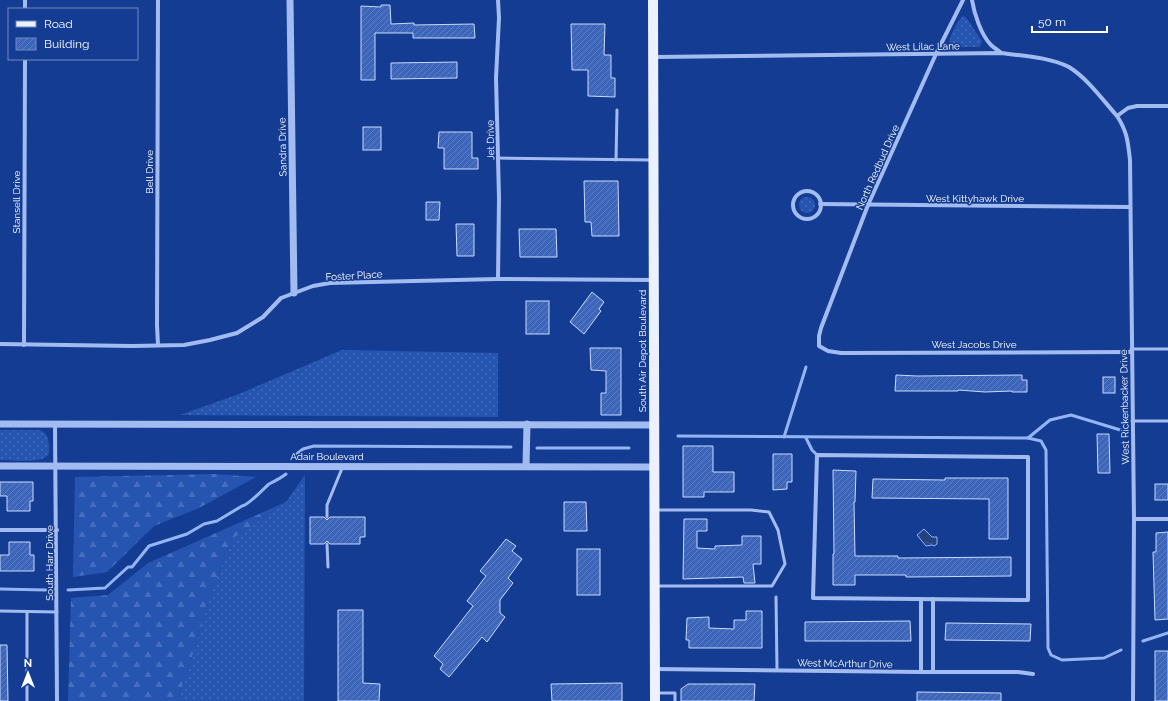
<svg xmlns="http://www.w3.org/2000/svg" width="1168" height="701" viewBox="0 0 1168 701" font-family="Raleway,sans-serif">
  <defs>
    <pattern id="grass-dots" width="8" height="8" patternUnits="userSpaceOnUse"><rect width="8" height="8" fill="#2655b1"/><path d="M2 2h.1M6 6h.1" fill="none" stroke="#476ebd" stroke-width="1.8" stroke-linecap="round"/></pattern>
    <pattern id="forest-firs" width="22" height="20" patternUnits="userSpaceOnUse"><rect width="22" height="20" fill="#2655b1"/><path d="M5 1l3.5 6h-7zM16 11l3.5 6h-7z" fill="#476ebd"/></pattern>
    <pattern id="water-ripples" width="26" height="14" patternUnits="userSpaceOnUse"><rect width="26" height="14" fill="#244181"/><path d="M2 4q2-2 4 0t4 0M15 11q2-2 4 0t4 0" fill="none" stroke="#455e94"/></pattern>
    <pattern id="building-hatch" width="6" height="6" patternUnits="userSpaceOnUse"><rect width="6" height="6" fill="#3d66ba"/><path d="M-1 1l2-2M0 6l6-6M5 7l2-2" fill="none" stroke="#5a7dc4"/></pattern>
  </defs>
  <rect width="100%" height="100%" fill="#143c92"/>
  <g fill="url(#grass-dots)">
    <path d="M 964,16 C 969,19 977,35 982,41 L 980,47 L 953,47 L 949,45 C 949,38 958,18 964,16 Z"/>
    <circle cx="807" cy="205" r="8"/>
    <path d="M 342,350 L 498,353 L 498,417 L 180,415 L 239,394 Z"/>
    <path d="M 0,430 L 40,430 C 47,433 48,437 49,445 C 49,449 50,454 46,457 C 40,463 10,460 0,460 Z"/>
    <path d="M 305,475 L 304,701 L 177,701 L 189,667 L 213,587 L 232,539 L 286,502 Z"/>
  </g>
  <g fill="url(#forest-firs)">
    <path d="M 215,474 L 256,477 L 199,508 L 154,526 L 107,572 L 73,577 L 75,477 Z"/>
    <path d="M 286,502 L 232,539 L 213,587 L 189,667 L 177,701 L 68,701 L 71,598 L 108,595 L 148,563 Z"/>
  </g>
  <path fill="url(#water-ripples)" stroke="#94b5f4" d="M 924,529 L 932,537 L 937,537 L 937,544 L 934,546 L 932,545 L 926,546 L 917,535 Z"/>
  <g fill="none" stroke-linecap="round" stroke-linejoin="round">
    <g stroke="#94b5f4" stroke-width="3">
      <path d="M 678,436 L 1028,438 L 1041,441 L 1046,450 L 1048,648 L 1051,655 L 1062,660 L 1104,658 L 1121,650"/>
      <path d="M 784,437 L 806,367"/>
      <path d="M 806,438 L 812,450 L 817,455"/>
      <path d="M 1028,438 L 1050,420 L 1071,415 L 1127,432"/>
      <path d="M 537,448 L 629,448"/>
      <path d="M 293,457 L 303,449 L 314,446 L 511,447"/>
      <path d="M 0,589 L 46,590"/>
      <path d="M 68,590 L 105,588 L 128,567 L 132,567 L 149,546 L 187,534 L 204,524 L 217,521 L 242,506 C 249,505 262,490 269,484 C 275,481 281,478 286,474"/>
      <path d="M 1143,641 L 1168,633"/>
    </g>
  </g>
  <g fill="url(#building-hatch)" stroke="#c9dafc">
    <path d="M 381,5 L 390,5 L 391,24 L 414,23 L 414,25 L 474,24 L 475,38 L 413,38 L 413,33 L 375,33 L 375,80 L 361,80 L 361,6 L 381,7 Z"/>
    <path d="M 571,24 L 605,24 L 604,55 L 611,55 L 611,78 L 615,78 L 615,97 L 588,96 L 588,70 L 572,70 Z"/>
    <path d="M 457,62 L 457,78 L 391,79 L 391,63 Z"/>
    <rect x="363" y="127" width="18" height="23"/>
    <path d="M 439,132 L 472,132 L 472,158 L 478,158 L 478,169 L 444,169 L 444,148 L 438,148 Z"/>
    <path d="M 584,181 L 618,181 L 619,236 L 592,236 L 591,222 L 585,222 Z"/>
    <path d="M 426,202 L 440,202 L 439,220 L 426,220 Z"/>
    <path d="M 456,224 L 474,224 L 474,256 L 457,256 Z"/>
    <path d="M 519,229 L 556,229 L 557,257 L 520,257 Z"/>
    <path d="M 592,292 L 604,302 L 599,309 L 601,311 L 584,334 L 570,322 Z"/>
    <rect x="526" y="301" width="23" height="33"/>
    <path d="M 590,348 L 621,348 L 621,415 L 601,415 L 601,393 L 606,393 L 606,371 L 591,370 Z"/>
    <path d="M 896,375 L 917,376 L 1022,375 L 1022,380 L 1027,380 L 1027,392 L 1012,392 L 1012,391 L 985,392 L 958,390 L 958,391 L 895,391 Z"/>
    <rect x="1103" y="377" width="12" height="16"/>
    <path d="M 1097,434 L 1109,434 L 1110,473 L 1098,473 Z"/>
    <path d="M 683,446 L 713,446 L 713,472 L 734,472 L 734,492 L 704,492 L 704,497 L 683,497 Z"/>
    <path d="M 773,454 L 792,454 L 792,482 L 787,482 L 787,489 L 773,490 Z"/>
    <path d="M 833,470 L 856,471 L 855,502 L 854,502 L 855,556 L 898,556 L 898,558 L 1011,557 L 1011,576 L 906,577 L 906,575 L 855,575 L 855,585 L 833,585 L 833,554 L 834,554 Z"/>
    <path d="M 945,478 L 1008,478 L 1008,539 L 989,539 L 989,499 L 872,498 L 873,479 L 945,480 Z"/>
    <path d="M 0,482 L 33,482 L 33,501 L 30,501 L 30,511 L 7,511 L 7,496 L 0,496 Z"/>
    <rect x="1155" y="484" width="13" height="16"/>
    <path d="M 564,502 L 586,502 L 587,531 L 564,531 Z"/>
    <path d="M 310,517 L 324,517 L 327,520 L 330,517 L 365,517 L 365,537 L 360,537 L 360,544 L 330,544 L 327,541 L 324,544 L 310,544 Z"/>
    <path d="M 684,519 L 707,519 L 707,531 L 697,531 L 697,548 L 715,549 L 715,546 L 742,545 L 742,536 L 761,536 L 761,564 L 753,564 L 755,583 L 744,583 L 743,577 L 683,579 Z"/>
    <path d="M 1168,532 L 1168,619 L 1155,620 L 1153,552 L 1156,552 L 1156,533 Z"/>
    <path d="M 506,539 L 516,546 L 512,551 L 522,559 L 508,578 L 513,583 L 500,600 L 500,613 L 505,617 L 487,642 L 482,637 L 449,677 L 440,669 L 443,664 L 434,656 L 473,606 L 467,601 L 486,576 L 480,571 Z"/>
    <path d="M 9,542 L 30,542 L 30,555 L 34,555 L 34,571 L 0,571 L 0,555 L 9,555 Z"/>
    <rect x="577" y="549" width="23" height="46"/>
    <path d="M 338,610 L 363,610 L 363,683 L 380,684 L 379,701 L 338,701 Z"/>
    <path d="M 746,611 L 762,611 L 762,648 L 689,648 L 689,640 L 686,640 L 687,618 L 709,617 L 709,628 L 734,629 L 734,620 L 746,620 Z"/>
    <path d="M 910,621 L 911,641 L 805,641 L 805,622 Z"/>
    <path d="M 946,623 L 1031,624 L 1030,641 L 945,640 Z"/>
    <path d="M 0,645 L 7,645 L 8,701 L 0,701 Z"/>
    <rect x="1155" y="651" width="13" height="50"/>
    <path d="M 622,683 L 622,701 L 552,701 L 551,684 Z"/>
    <path d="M 688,684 L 755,684 L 754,701 L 681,701 L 681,689 Z"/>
    <path d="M 917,692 L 1001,693 L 1001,701 L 917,701 Z"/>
  </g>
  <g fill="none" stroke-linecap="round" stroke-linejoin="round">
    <g stroke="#a2bcf1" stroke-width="3">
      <path d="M 498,158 L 652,160"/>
      <path d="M 616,160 L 617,110"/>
      <path d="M 1131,349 L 1168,349"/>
      <path d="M 1132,421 L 1168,421"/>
      <path d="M 656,510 L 751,510 L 769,512 L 778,530 L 785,564 L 772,586 L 656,586"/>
      <path d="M 327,517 L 327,505 L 343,466"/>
      <path d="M 327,544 L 328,567"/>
      <path d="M 776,597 L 777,670"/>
      <path d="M 0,611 L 57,612"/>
      <path d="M 27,612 L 27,701"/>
      <path d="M 656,693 L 675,693 L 675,701"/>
    </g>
    <g stroke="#a2bcf1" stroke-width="4">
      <path d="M 158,0 L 157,325 L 158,345"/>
      <path d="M 963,0 L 936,54 L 868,205 L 821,328 L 819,336 L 819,346 L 828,351 L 841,353 L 1131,352"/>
      <path d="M 972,0 C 974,13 981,35 991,45 C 994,48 998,50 1001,53"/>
      <path d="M 25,9 L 25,0"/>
      <path d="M 654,57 L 1001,53 C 1023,56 1049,57 1069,67 C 1088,79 1102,99 1117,116 L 1128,108 L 1137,106 L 1168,106"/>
      <path d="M 1117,116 C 1127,131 1128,142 1130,160 L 1134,519 L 1133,701"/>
      <circle cx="807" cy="205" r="14"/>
      <path d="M 820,204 L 1130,207"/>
      <path d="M 498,279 L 499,198 L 496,78 L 499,18 L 498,0"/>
      <path d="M 0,344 L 132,346 L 184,345 L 210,340 L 237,333 L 263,317 L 281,298 L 313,286 L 330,283 L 498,279 L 653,280"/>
      <path d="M 24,345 L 25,59"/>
      <path d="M 55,424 L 57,701"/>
      <path d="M 817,455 L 1028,457 L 1028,600 L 813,598 Z"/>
      <path d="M 1134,519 L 1168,519"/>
      <path d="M 0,530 L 57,530"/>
      <path d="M 921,599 L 921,672"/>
      <path d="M 933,599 L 933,672"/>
      <path d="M 656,669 L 921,672 L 1018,672 L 1033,674"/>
    </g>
    <g stroke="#a2bcf1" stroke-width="7">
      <path d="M 290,0 L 294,293"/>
      <path d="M 0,424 L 654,425"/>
      <path d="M 0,466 L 654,467"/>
      <path d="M 526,466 L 527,424"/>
    </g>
    <path stroke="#ecf1ff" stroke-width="10" d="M 653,0 L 655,701"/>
  </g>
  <g text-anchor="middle" stroke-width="3" stroke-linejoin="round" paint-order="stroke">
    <g font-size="10" fill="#fff" stroke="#143c92">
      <text transform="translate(923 46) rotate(-1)" y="4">West Lilac Lane</text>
      <text transform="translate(490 140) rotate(-91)" y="4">Jet Drive</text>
      <text transform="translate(282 147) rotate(-91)" y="4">Sandra Drive</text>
      <text transform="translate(877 167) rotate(-66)" y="4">North Redbud Drive</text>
      <text transform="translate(149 172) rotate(-90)" y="4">Bell Drive</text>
      <text x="975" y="202">West Kittyhawk Drive</text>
      <text transform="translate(16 202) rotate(-90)" y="4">Stansell Drive</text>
      <text transform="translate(354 275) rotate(-3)" y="4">Foster Place</text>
      <text x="974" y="348">West Jacobs Drive</text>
      <text transform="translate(642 351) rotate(-90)" y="4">South Air Depot Boulevard</text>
      <text transform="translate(1124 407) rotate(-91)" y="4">West Rickenbacker Drive</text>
      <text x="327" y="460">Adair Boulevard</text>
      <text transform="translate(49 563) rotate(-90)" y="4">South Harr Drive</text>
      <text transform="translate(845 663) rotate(1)" y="4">West McArthur Drive</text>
    </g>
  </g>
  <rect x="8" y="8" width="130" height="52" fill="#143c92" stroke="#728abe"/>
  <rect x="16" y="21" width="20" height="6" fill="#ecf1ff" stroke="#728abe"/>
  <text x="44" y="28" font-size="12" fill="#ffffff">Road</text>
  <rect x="16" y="38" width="20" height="12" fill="url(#building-hatch)" stroke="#728abe"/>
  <text x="44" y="48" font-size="12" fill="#ffffff">Building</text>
  <g transform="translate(28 673)" stroke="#143c92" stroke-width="3" paint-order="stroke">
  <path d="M0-3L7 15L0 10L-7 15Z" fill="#ffffff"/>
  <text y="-6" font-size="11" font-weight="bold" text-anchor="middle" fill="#ffffff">N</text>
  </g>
  <path d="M1032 26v6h75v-6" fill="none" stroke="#ffffff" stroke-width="2"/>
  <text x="1038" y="26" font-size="12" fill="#ffffff" stroke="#143c92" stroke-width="3" paint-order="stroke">50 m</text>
</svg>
